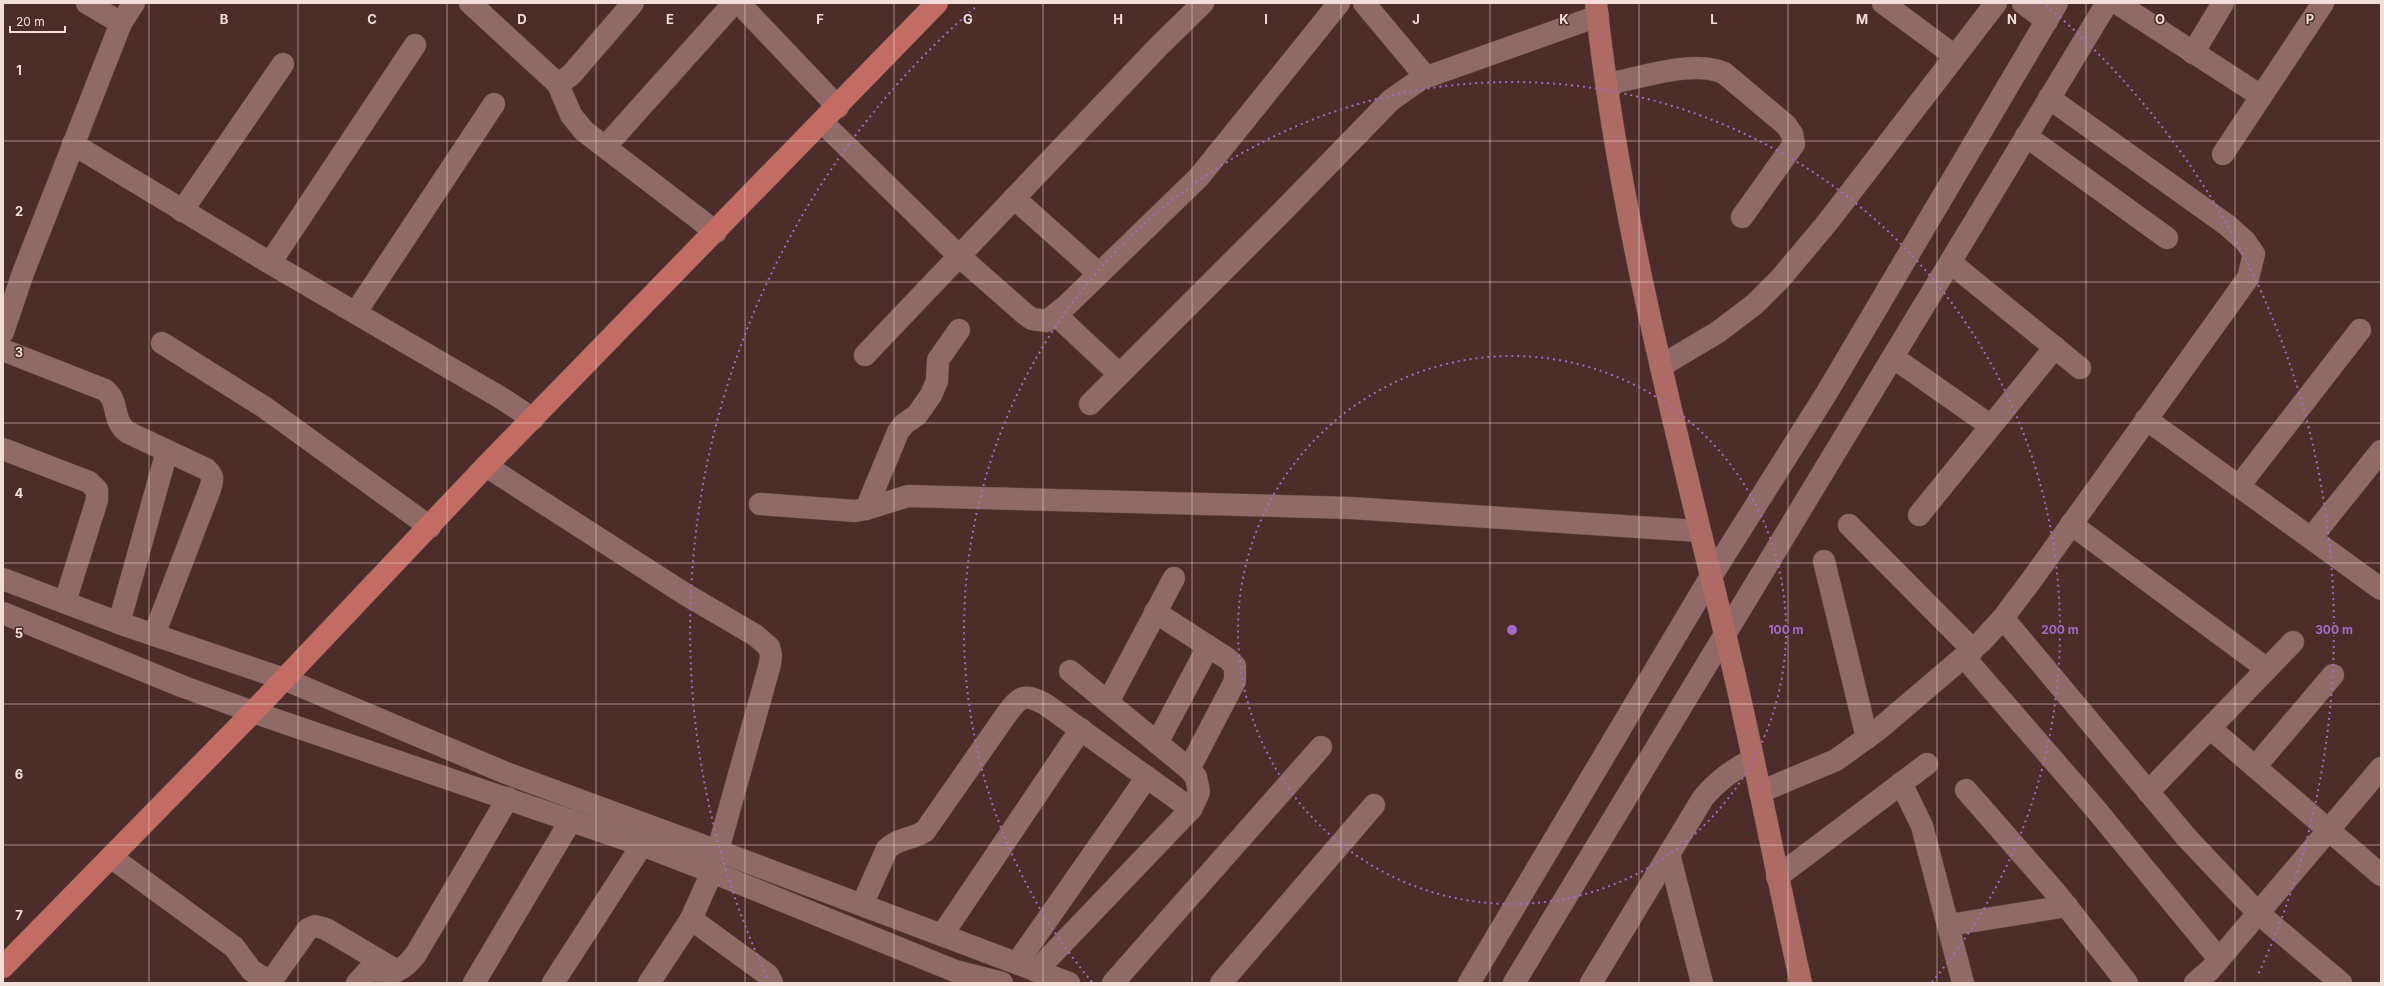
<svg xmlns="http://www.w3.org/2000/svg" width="2384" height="986" viewBox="0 0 2384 986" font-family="Inter,sans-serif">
  <rect width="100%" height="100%" fill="#4b2c28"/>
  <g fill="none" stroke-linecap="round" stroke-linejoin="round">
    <defs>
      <g id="minor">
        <path d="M 87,3 L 121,23"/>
        <path d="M 470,3 L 558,84 L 571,115 L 584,131 L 716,232"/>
        <path d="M 739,3 L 838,107"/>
        <path d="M 1364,3 L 1426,77"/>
        <path d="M 1883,3 L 1955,56"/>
        <path d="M 2023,3 L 2047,21"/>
        <path d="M 2117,3 L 2261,96"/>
        <path d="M 2193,53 L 2223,3"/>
        <path d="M 558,84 L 571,75 L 633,3"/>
        <path d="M 1607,84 C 1641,78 1693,59 1724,73 L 1786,125 L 1792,134 L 1794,144 L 1742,217"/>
        <path d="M 822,122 L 959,256 L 1025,314 L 1032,319 L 1047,321 L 1067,305 L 1199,177 L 1339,3"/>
        <path d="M 2026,136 L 2167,238"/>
        <path d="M 73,144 L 270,263 L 503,399 L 533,419"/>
        <path d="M 605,147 L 734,3"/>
        <path d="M 2223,154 L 2323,3"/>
        <path d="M 1014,198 L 1098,273"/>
        <path d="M 182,211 L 283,64"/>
        <path d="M 270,263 L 415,45"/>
        <path d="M 1951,263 L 2080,368"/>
        <path d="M 356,312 L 494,104"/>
        <path d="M 1056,315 L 1119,374"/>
        <path d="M 3,332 L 23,273 L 121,23 L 134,3"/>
        <path d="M 162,343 L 264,407 L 430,527"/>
        <path d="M 3,350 L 105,390 C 120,402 111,419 127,432 L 206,469 C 214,476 213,480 210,489 L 154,635"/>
        <path d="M 865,355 L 1158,47 L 1203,3"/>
        <path d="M 1894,358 L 1991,426"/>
        <path d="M 1661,366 L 1718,332 L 1755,304 L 1780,279 L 1827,223 L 1996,3"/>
        <path d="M 1090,404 L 1279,215 L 1391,100 L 1421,79 L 1598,16"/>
        <path d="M 2146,419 L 2381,589"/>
        <path d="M 3,449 L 89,482 L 97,490 L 97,500 L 65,602"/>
        <path d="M 486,466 L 685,594 L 755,635 L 769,647 L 771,655 L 770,664 L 718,850"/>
        <path d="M 2239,486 L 2360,330"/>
        <path d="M 760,504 L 855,511 L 866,509 L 908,496 L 1351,508 L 1699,531"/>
        <path d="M 866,509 L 898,432 L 904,424 L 917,415 L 931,395 L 937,381 L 938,360 L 959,330"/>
        <path d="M 1919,515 L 2055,347"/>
        <path d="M 2071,524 L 2267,669"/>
        <path d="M 1849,525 L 1973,650"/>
        <path d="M 2311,538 L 2381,451"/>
        <path d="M 1824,561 L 1867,738"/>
        <path d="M 3,579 L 119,623 L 284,679 L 506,773 L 745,861 L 1069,983"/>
        <path d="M 1155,612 L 1228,659 L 1235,666 L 1235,681 L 1189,769"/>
        <path d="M 3,613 L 184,687 L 253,712 L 642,845 L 712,872 L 691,919 L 649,983"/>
        <path d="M 2003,618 L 2187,838 L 2258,913 L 2341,983"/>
        <path d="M 119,623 L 167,451"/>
        <path d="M 1964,657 L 2093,806 L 2219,959"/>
        <path d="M 1108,702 L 1174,578"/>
        <path d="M 2211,729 L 2381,875"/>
        <path d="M 1157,743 L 1208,647"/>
        <path d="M 2255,767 L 2333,675"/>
        <path d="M 1901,783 L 1922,826 L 1963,983"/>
        <path d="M 1966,790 L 2057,894 L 2127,983"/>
        <path d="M 1760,792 L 1836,760 L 1879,729 L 1981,642 L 2003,618 L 2033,578 L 2248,278 L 2254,254 L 2245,241 L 2227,225 L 2049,98"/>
        <path d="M 2148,792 L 2293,642"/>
        <path d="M 1669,854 L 1702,983"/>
        <path d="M 111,857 L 234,947 L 251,970 L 260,976 L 269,979 L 274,977 L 308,929 L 315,926 L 326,929 L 397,971"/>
        <path d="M 712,872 L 955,971 L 1002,983"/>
        <path d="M 1777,877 L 1927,764"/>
        <path d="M 862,905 L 887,849 C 898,838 913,839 925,831 L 1006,715 C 1020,696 1023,693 1045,704 L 1191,809"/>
        <path d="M 691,919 L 768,975 L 772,983"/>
        <path d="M 1949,925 L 2067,906"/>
        <path d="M 942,935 L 1081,729"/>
        <path d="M 1017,963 L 1147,777"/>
        <path d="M 1036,971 L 1191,809 L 1199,792 L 1196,777 L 1189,769 L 1070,671"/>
        <path d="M 357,983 L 369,970 C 395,971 400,975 416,954 L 508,798"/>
        <path d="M 474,983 L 571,820"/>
        <path d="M 553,983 L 642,845"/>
        <path d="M 1113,983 L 1321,747"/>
        <path d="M 1221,983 L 1374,805"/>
        <path d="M 1469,983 L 1710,578 L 1826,394 L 2057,3"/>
        <path d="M 1514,983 L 2107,3"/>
        <path d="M 1591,983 L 1703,798 C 1718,780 1733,770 1753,759"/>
        <path d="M 2195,983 L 2210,970 L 2381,768"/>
      </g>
      <path id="major" d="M 1596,3 C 1619,217 1675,425 1725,634 C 1753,749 1775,867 1801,983"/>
      <path id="highway" d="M 3,967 L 253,712 L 486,466 L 937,3"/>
    </defs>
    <use href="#minor" stroke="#634845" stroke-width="23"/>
    <use href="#major" stroke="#634845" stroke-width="23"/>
    <use href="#highway" stroke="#634845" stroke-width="23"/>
    <use href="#minor" stroke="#8f6a66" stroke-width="22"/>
    <use href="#major" stroke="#ae6b64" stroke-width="22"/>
    <use href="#highway" stroke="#c26c63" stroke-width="22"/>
  </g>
  <path fill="none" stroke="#f3dedb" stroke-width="1" stroke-opacity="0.55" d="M 149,3 L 149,983M 298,3 L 298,983M 447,3 L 447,983M 596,3 L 596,983M 745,3 L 745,983M 894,3 L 894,983M 1043,3 L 1043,983M 1192,3 L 1192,983M 1341,3 L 1341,983M 1490,3 L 1490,983M 1639,3 L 1639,983M 1788,3 L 1788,983M 1937,3 L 1937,983M 2086,3 L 2086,983M 2235,3 L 2235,983M 3,141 L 2381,141M 3,282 L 2381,282M 3,423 L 2381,423M 3,563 L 2381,563M 3,704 L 2381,704M 3,845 L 2381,845"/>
  <g fill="none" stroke="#a56ac9" stroke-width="2" stroke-dasharray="2 4">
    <circle cx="1512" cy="630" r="274"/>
    <path d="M1092 982A548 548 0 1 1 1932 982"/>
    <path d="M767 977A822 822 0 0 1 978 5M2046 5A822 822 0 0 1 2257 977"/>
  </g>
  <g font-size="13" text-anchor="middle" font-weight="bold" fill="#f3dedb" stroke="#4b2c28" stroke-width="3" stroke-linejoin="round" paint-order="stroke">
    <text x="224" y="24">B</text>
    <text x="372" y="24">C</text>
    <text x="522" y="24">D</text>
    <text x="670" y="24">E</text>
    <text x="820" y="24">F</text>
    <text x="968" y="24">G</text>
    <text x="1118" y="24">H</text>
    <text x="1266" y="24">I</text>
    <text x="1416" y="24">J</text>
    <text x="1564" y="24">K</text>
    <text x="1714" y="24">L</text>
    <text x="1862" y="24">M</text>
    <text x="2012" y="24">N</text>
    <text x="2160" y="24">O</text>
    <text x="2310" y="24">P</text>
    <text x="19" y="75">1</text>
    <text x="19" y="216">2</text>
    <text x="19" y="357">3</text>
    <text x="19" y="498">4</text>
    <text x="19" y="638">5</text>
    <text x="19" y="779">6</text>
    <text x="19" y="920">7</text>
  </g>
  <circle cx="1512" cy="630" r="6" fill="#a56ac9" stroke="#4b2c28" stroke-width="2"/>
  <g font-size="12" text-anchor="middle" font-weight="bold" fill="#a56ac9" stroke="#4b2c28" stroke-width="3" stroke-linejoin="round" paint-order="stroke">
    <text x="1786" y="634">100 m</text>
    <text x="2060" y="634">200 m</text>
    <text x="2334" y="634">300 m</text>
  </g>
  <rect width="2384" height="986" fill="none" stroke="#f3dedb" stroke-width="8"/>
  <path d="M10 26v6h55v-6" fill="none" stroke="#f3dedb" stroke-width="2"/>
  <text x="16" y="26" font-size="12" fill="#f3dedb" stroke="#4b2c28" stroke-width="3" paint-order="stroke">20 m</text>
</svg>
